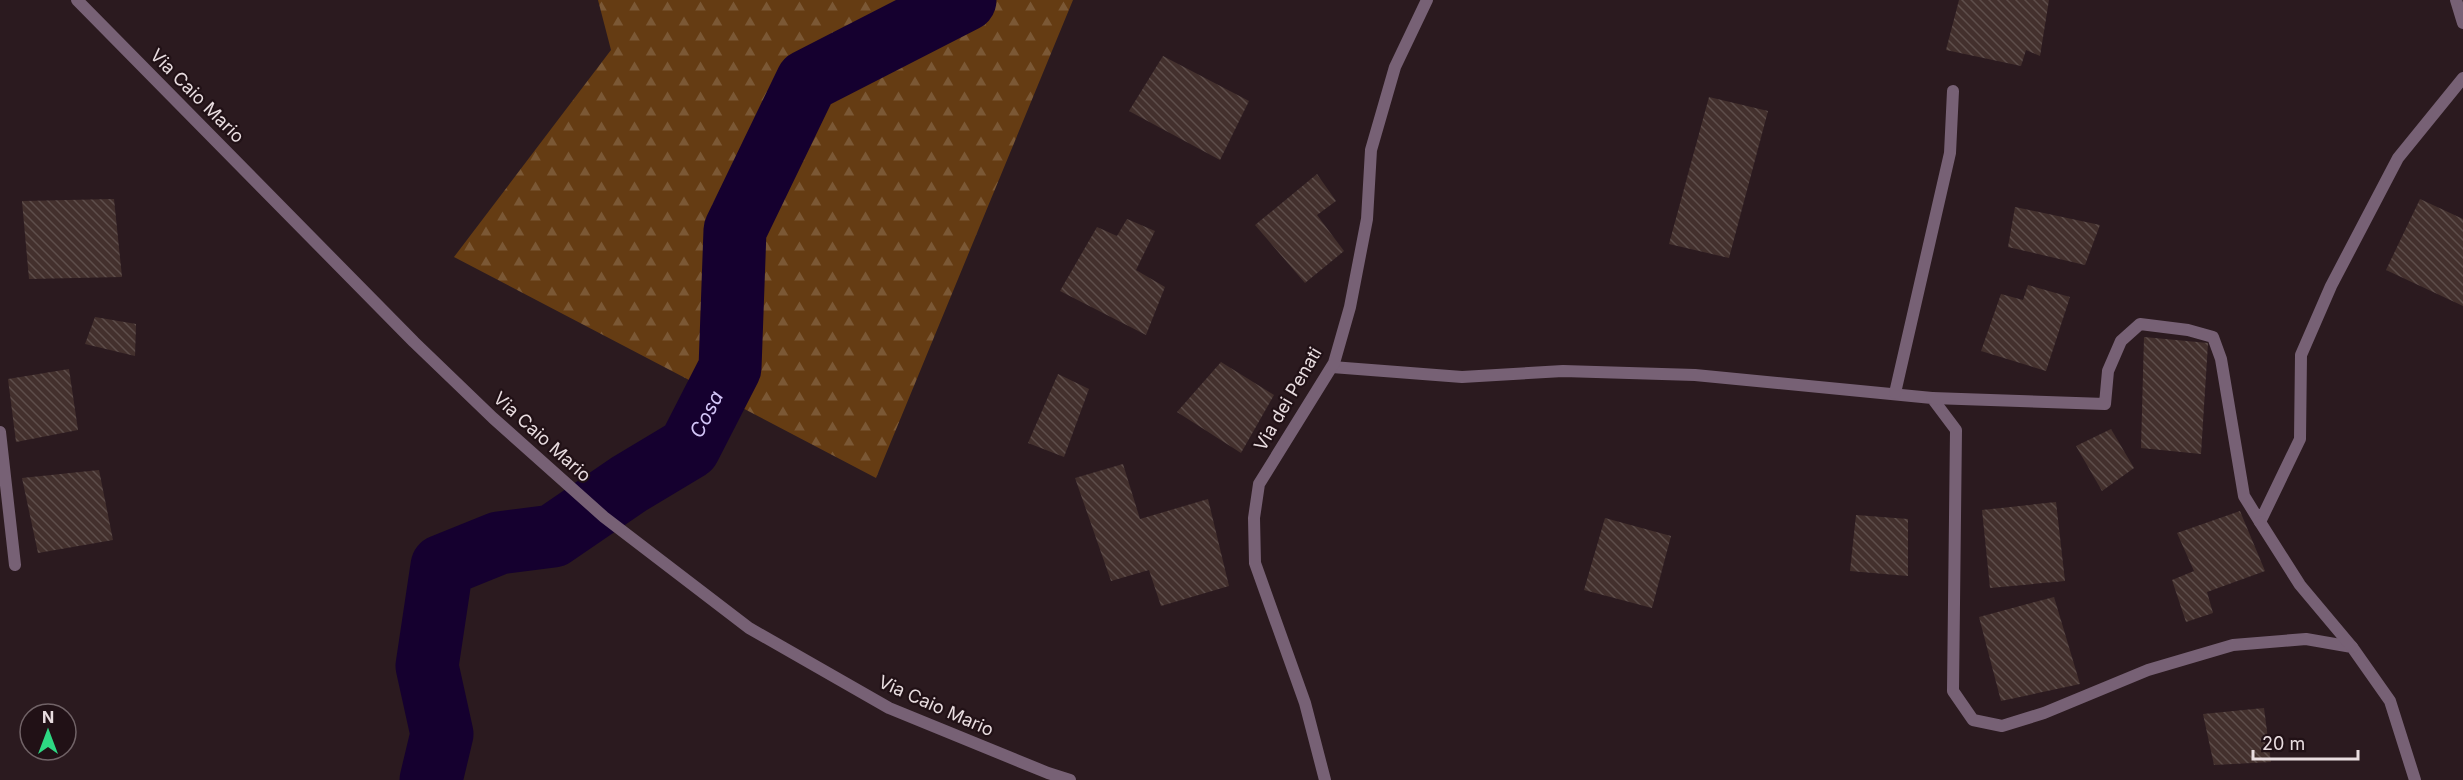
<svg xmlns="http://www.w3.org/2000/svg" width="2463" height="780" viewBox="0 0 2463 780" font-family="Inter,sans-serif">
  <defs>
    <pattern id="forest-firs" width="22" height="20" patternUnits="userSpaceOnUse" patternTransform="scale(1.5)"><rect width="22" height="20" fill="#653c13"/><path d="M5 1l3.5 6h-7zM16 11l3.5 6h-7z" fill="#7b5835"/></pattern>
    <pattern id="building-back-hatch" width="6" height="6" patternUnits="userSpaceOnUse" patternTransform="scale(1.5)"><rect width="6" height="6" fill="#43302d"/><path d="M-1 5l2 2M0 0l6 6M5-1l2 2" fill="none" stroke="#5e4e4b"/></pattern>
  </defs>
  <rect width="100%" height="100%" fill="#2b1a1f"/>
  <path fill="url(#forest-firs)" d="M 598,0 L 1073,0 L 876,478 L 454,257 L 611,50 Z"/>
  <g fill="none" stroke-linecap="round" stroke-linejoin="round">
    <path stroke="#15002f" stroke-width="63" id="s1" d="M 431,780 L 442,734 L 427,666 L 442,566 L 499,543 L 553,536 L 629,484 L 689,448 L 730,368 L 735,230 L 807,81 L 965,0"/>
  </g>
  <g fill="url(#building-back-hatch)">
    <path d="M 1959,0 L 2049,0 L 2040,56 L 2026,50 L 2021,66 L 1946,50 Z"/>
    <path d="M 1163,56 L 1249,101 L 1220,160 L 1129,111 Z"/>
    <path d="M 1709,97 L 1768,111 L 1729,258 L 1669,244 Z"/>
    <path d="M 1317,174 L 1336,201 L 1317,215 L 1344,251 L 1305,283 L 1255,225 Z"/>
    <path d="M 114,199 L 122,277 L 29,279 L 22,201 Z"/>
    <path d="M 2420,199 L 2463,219 L 2463,306 L 2386,270 Z"/>
    <path d="M 2015,207 L 2100,225 L 2085,265 L 2008,247 Z"/>
    <path d="M 1127,219 L 1155,231 L 1136,270 L 1165,287 L 1146,335 L 1060,291 L 1097,227 L 1117,236 Z"/>
    <path d="M 2028,285 L 2070,297 L 2046,371 L 1981,351 L 2001,294 L 2023,300 Z"/>
    <path d="M 95,317 L 136,324 L 135,356 L 85,344 Z"/>
    <path d="M 2144,337 L 2208,343 L 2201,454 L 2141,448 Z"/>
    <path d="M 1221,362 L 1274,395 L 1241,453 L 1177,412 Z"/>
    <path d="M 69,369 L 78,430 L 16,442 L 8,379 Z"/>
    <path d="M 1058,374 L 1089,389 L 1064,457 L 1028,443 Z"/>
    <path d="M 2111,429 L 2134,468 L 2102,491 L 2076,446 Z"/>
    <path d="M 1123,464 L 1140,519 L 1208,499 L 1229,586 L 1161,606 L 1149,570 L 1111,581 L 1075,478 Z"/>
    <path d="M 99,470 L 113,540 L 38,553 L 22,478 Z"/>
    <path d="M 2056,502 L 2065,581 L 1990,588 L 1982,510 Z"/>
    <path d="M 2240,511 L 2265,571 L 2207,592 L 2213,613 L 2186,622 L 2172,580 L 2194,571 L 2177,533 Z"/>
    <path d="M 1856,515 L 1908,519 L 1908,576 L 1850,571 Z"/>
    <path d="M 1605,518 L 1671,536 L 1652,608 L 1584,590 Z"/>
    <path d="M 2054,597 L 2080,684 L 2001,701 L 1979,617 Z"/>
    <path d="M 2264,708 L 2271,762 L 2214,765 L 2203,714 Z"/>
  </g>
  <g fill="none" stroke-linecap="round" stroke-linejoin="round">
    <path stroke="#776175" stroke-width="12" d="M 0,432 L 15,565"/>
    <g stroke="#776175" stroke-width="12">
      <path d="M 77,0 L 414,342 L 493,418 L 604,517 L 749,628 L 889,708 L 1048,773 L 1070,780"/>
      <path d="M 2456,0 L 2463,23"/>
      <path d="M 1332,367 L 1462,377 L 1563,371 L 1695,375 L 1932,398 L 1956,430 L 1953,691 L 1973,720 L 2002,726 L 2044,713 L 2148,670 L 2233,645 L 2306,639 L 2352,647 L 2390,701 L 2415,780"/>
      <path d="M 1895,393 L 1950,153 L 1953,91"/>
      <path d="M 1932,398 L 2105,404 L 2108,371 L 2121,341 L 2140,324 L 2188,330 L 2213,337 L 2221,359 L 2244,496 L 2260,522 L 2300,439 L 2301,355 L 2331,286 L 2398,158 L 2463,78"/>
      <path d="M 2260,522 L 2300,585 L 2352,647"/>
      <path d="M 1325,780 L 1305,703 L 1255,563 L 1254,518 L 1259,484 L 1334,363 L 1350,307 L 1367,219 L 1371,150 L 1395,67 L 1427,0"/>
    </g>
  </g>
  <g text-anchor="middle" stroke-width="4.5" stroke-linejoin="round" paint-order="stroke">
    <g font-size="18" fill="#e9dde0" stroke="#211116">
      <text transform="translate(197 96) rotate(45)" y="6">Via Caio Mario</text>
      <text transform="translate(1288 399) rotate(-60)" y="6">Via dei Penati</text>
      <text transform="translate(542 437) rotate(42)" y="6">Via Caio Mario</text>
      <text transform="translate(936 706) rotate(24)" y="6">Via Caio Mario</text>
    </g>
    <g font-size="20" font-style="italic" fill="#d3c5f8" stroke="#211116">
      <text dy="7" stroke="none"><textPath href="#s1" startOffset="534">Cosa</textPath></text>
    </g>
  </g>
  <g transform="translate(48 732)"><circle r="28" fill="#211116" stroke="#716367" stroke-width="1.5"/>
  <path d="M0-4.5L10 22L0 15L-10 22Z" fill="#2ed883"/>
  <text y="-9" font-size="16" font-weight="bold" text-anchor="middle" fill="#e9dde0">N</text>
  </g>
  <path d="M2253 750v9h105v-9" fill="none" stroke="#e9dde0" stroke-width="3"/>
  <text x="2262" y="750" font-size="18" fill="#e9dde0" stroke="#211116" stroke-width="4.5" paint-order="stroke">20 m</text>
</svg>
